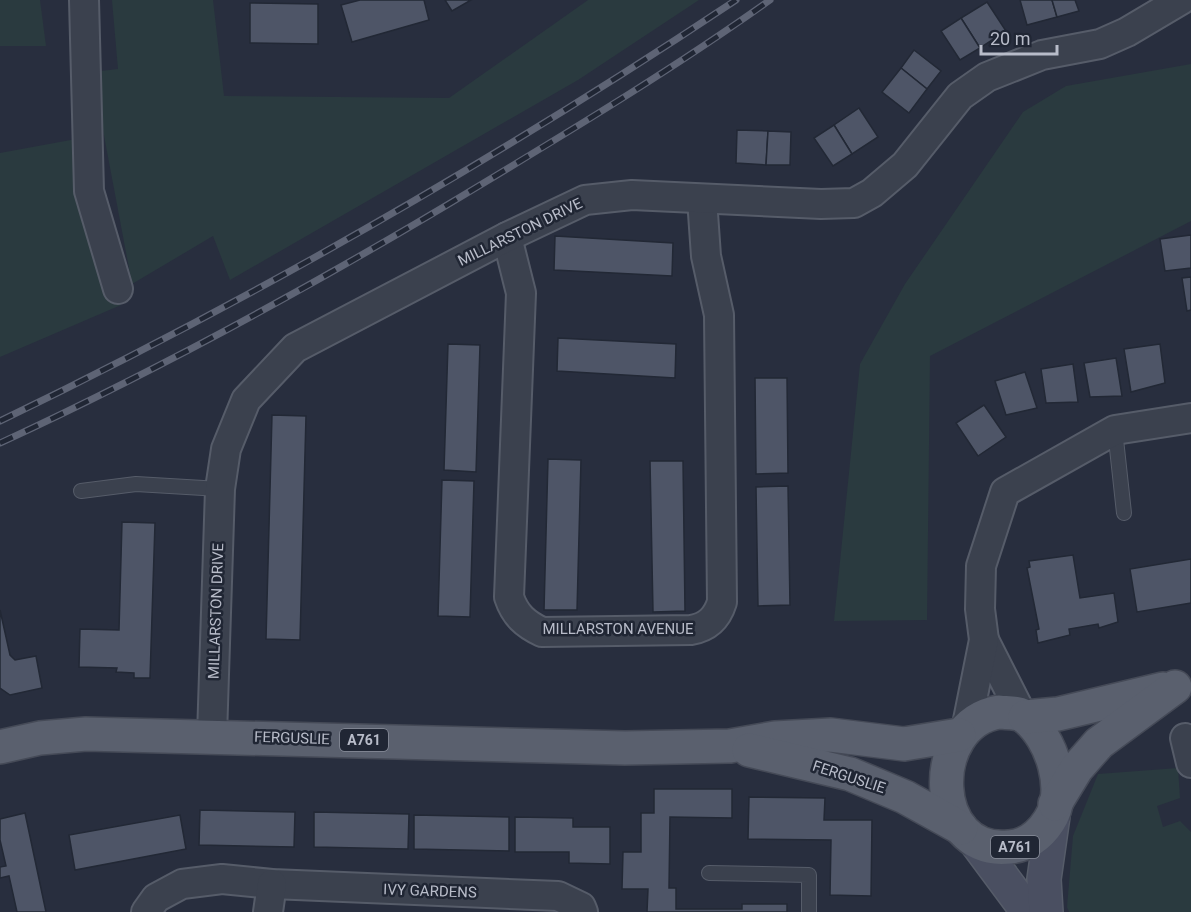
<svg xmlns="http://www.w3.org/2000/svg" width="1191" height="912" viewBox="0 0 1191 912" font-family="Roboto,sans-serif">
  <rect width="100%" height="100%" fill="#282e3e"/>
  <g fill="#2a3a3f">
    <path d="M 0,0 L 40,0 L 46,46 L 0,46 Z"/>
    <path d="M 112,0 L 213,0 L 224,96 L 449,98 L 588,0 L 699,0 L 578,80 L 230,280 L 213,236 L 132,284 L 92,72 L 118,69 Z"/>
    <path d="M 1191,64 L 1191,221 L 930,356 L 927,620 L 834,621 L 860,364 L 905,284 L 1023,112 L 1066,86 Z"/>
    <path d="M 87,137 L 89,191 L 121,305 L 0,357 L 0,153 Z"/>
    <path d="M 1178,768 L 1180,798 L 1157,806 L 1163,827 L 1180,821 L 1191,832 L 1191,912 L 1069,912 L 1067,907 L 1073,836 L 1098,774 Z"/>
  </g>
  <g fill="#4e5567" stroke="#222835" stroke-width="1.5">
    <path d="M 360,0 L 424,0 L 429,20 L 352,42 L 341,5 Z"/>
    <path d="M 445,0 L 471,0 L 452,11 Z"/>
    <path d="M 1020,0 L 1052,0 L 1057,17 L 1027,25 Z"/>
    <path d="M 1052,0 L 1075,0 L 1079,11 L 1057,17 Z"/>
    <path d="M 987,2 L 1006,31 L 980,48 L 961,18 Z"/>
    <path d="M 250,3 L 318,4 L 318,44 L 250,43 Z"/>
    <path d="M 961,18 L 980,48 L 960,60 L 941,31 Z"/>
    <path d="M 914,50 L 941,71 L 927,89 L 901,68 Z"/>
    <path d="M 901,68 L 927,89 L 909,113 L 882,92 Z"/>
    <path d="M 859,108 L 878,137 L 852,154 L 834,125 Z"/>
    <path d="M 834,125 L 852,154 L 833,166 L 814,138 Z"/>
    <path d="M 737,130 L 768,131 L 766,165 L 736,163 Z"/>
    <path d="M 768,131 L 791,132 L 790,165 L 766,165 Z"/>
    <path d="M 1191,235 L 1191,268 L 1165,271 L 1160,239 Z"/>
    <path d="M 555,236 L 673,243 L 672,276 L 554,270 Z"/>
    <path d="M 1191,277 L 1191,310 L 1187,311 L 1182,278 Z"/>
    <path d="M 558,338 L 676,344 L 675,378 L 557,371 Z"/>
    <path d="M 448,344 L 480,345 L 476,472 L 444,470 Z"/>
    <path d="M 1160,344 L 1165,383 L 1131,392 L 1124,349 Z"/>
    <path d="M 1116,358 L 1122,396 L 1090,397 L 1084,363 Z"/>
    <path d="M 1073,364 L 1078,402 L 1046,403 L 1041,369 Z"/>
    <path d="M 1025,372 L 1037,408 L 1006,415 L 995,381 Z"/>
    <path d="M 755,378 L 787,378 L 788,473 L 756,474 Z"/>
    <path d="M 984,405 L 1006,437 L 978,456 L 956,423 Z"/>
    <path d="M 272,415 L 306,416 L 300,640 L 266,639 Z"/>
    <path d="M 548,459 L 581,460 L 577,610 L 544,610 Z"/>
    <path d="M 650,461 L 683,461 L 685,611 L 653,612 Z"/>
    <path d="M 442,480 L 474,481 L 470,617 L 438,616 Z"/>
    <path d="M 788,486 L 790,605 L 758,606 L 756,487 Z"/>
    <path d="M 122,522 L 155,523 L 150,678 L 134,678 L 134,673 L 116,672 L 117,668 L 79,667 L 80,629 L 119,630 Z"/>
    <path d="M 1073,555 L 1080,598 L 1114,593 L 1118,622 L 1099,628 L 1098,624 L 1069,629 L 1070,635 L 1038,643 L 1036,630 L 1039,629 L 1027,568 L 1030,567 L 1029,561 Z"/>
    <path d="M 1191,559 L 1191,603 L 1137,612 L 1130,569 Z"/>
    <path d="M 0,610 L 10,655 L 15,660 L 36,656 L 42,688 L 10,695 L 0,688 Z"/>
    <path d="M 654,789 L 732,789 L 732,818 L 670,817 L 669,888 L 676,888 L 676,909 L 742,909 L 742,904 L 787,904 L 787,912 L 647,912 L 648,889 L 622,889 L 623,852 L 641,852 L 641,813 L 654,813 Z"/>
    <path d="M 749,797 L 825,798 L 824,820 L 872,820 L 871,896 L 830,895 L 831,840 L 748,839 Z"/>
    <path d="M 200,810 L 295,812 L 294,847 L 199,845 Z"/>
    <path d="M 314,812 L 409,814 L 408,849 L 314,847 Z"/>
    <path d="M 25,813 L 46,912 L 17,912 L 9,876 L 0,878 L 0,867 L 6,866 L 0,840 L 0,819 Z"/>
    <path d="M 180,815 L 186,849 L 75,870 L 69,835 Z"/>
    <path d="M 414,815 L 509,817 L 509,851 L 414,849 Z"/>
    <path d="M 515,817 L 573,818 L 573,827 L 610,827 L 610,864 L 569,863 L 569,852 L 515,852 Z"/>
  </g>
  <g fill="none" stroke-linecap="round" stroke-linejoin="round">
    <defs>
      <g id="lane">
        <path d="M 1115,430 L 1124,513"/>
        <path d="M 81,491 L 136,484 L 220,489"/>
        <path d="M 709,873 L 809,875 L 809,912"/>
      </g>
      <g id="street">
        <path d="M 84,0 L 89,191 L 118,289"/>
        <path d="M 507,237 L 521,293 L 509,597 C 515,615 525,624 542,632 L 691,630 C 708,627 717,618 722,602 L 719,315 L 706,256 L 702,199"/>
        <path d="M 984,640 L 1022,715"/>
        <path d="M 967,725 L 984,640 L 980,609 L 981,566 L 1005,492 L 1115,430 L 1191,418"/>
        <path d="M 212,736 L 220,489 L 226,449 L 246,400 L 295,348 L 507,237 L 585,200 L 632,195 L 821,204 L 854,203 L 872,193 L 905,165 L 960,96 L 987,77 L 1042,55 L 1100,44 L 1127,32 L 1181,0"/>
        <path d="M 1185,738 L 1191,763"/>
        <path d="M 146,912 L 156,898 L 182,884 L 222,879 L 272,884 L 558,896 L 581,907 L 583,912"/>
        <path d="M 268,912 L 272,884"/>
      </g>
      <g id="secondary">
        <path d="M 976,842 L 1028,912"/>
        <path d="M 1046,912 L 1044,879 L 1053,816"/>
      </g>
      <g id="primary">
        <path d="M 999,712 C 1006,713 1019,712 1025,717 C 1052,738 1069,791 1049,821 C 1040,835 1026,846 1009,847 C 929,855 926,724 999,712 Z"/>
        <path d="M 1025,717 L 1058,714 L 1163,689"/>
        <path d="M 0,747 L 40,738 L 86,734 L 625,748 L 730,746 L 775,738 L 831,735 L 904,744 L 959,735"/>
        <path d="M 749,750 L 850,774 L 905,797 L 961,828"/>
        <path d="M 1055,804 L 1077,768 L 1099,743 L 1175,687"/>
      </g>
    </defs>
    <use href="#lane" stroke="#565c69" stroke-width="16"/>
    <use href="#street" stroke="#565c69" stroke-width="32"/>
    <use href="#secondary" stroke="#565c69" stroke-width="36"/>
    <use href="#primary" stroke="#454a57" stroke-width="36"/>
    <use href="#lane" stroke="#3b414e" stroke-width="14"/>
    <use href="#street" stroke="#3b414e" stroke-width="28"/>
    <use href="#secondary" stroke="#4a4f61" stroke-width="33"/>
    <use href="#primary" stroke="#5a606e" stroke-width="33"/>
    <defs>
      <g id="rail">
        <path d="M 0,421 C 255,298 500,157 736,0"/>
        <path d="M 0,443 C 167,366 330,276 487,181 C 583,123 679,65 770,0"/>
      </g>
    </defs>
    <use href="#rail" stroke="#5e6475" stroke-width="7"/>
    <use href="#rail" stroke="#202634" stroke-width="4.5" stroke-dasharray="14" stroke-linecap="butt"/>
  </g>
  <g text-anchor="middle" stroke-width="5" stroke-linejoin="round" paint-order="stroke">
    <g fill="#202634" stroke="#8a8f9c" stroke-width="1.5">
      <rect x="340" y="729" width="48" height="22" rx="4.5"/>
      <rect x="991" y="836" width="48" height="22" rx="4.5"/>
    </g>
    <g font-size="14" font-weight="bold" fill="#b8bcc9">
      <text x="364" y="745">A761</text>
      <text x="1015" y="852">A761</text>
    </g>
    <g font-size="15" fill="#b8bcc9" stroke="#202634">
      <text transform="translate(520 232) rotate(-26)" y="5">MILLARSTON DRIVE</text>
      <text transform="translate(216 611) rotate(-88)" y="5">MILLARSTON DRIVE</text>
      <text x="618" y="634">MILLARSTON AVENUE</text>
      <text transform="translate(292 738) rotate(2)" y="5">FERGUSLIE</text>
      <text transform="translate(849 777) rotate(18)" y="5">FERGUSLIE</text>
      <text transform="translate(430 891) rotate(2)" y="5">IVY GARDENS</text>
    </g>
  </g>
  <path d="M981 45v9h76v-9" fill="none" stroke="#b8bcc9" stroke-width="3"/>
  <text x="990" y="45" font-size="18" fill="#b8bcc9" stroke="#202634" stroke-width="4.5" paint-order="stroke">20 m</text>
</svg>
